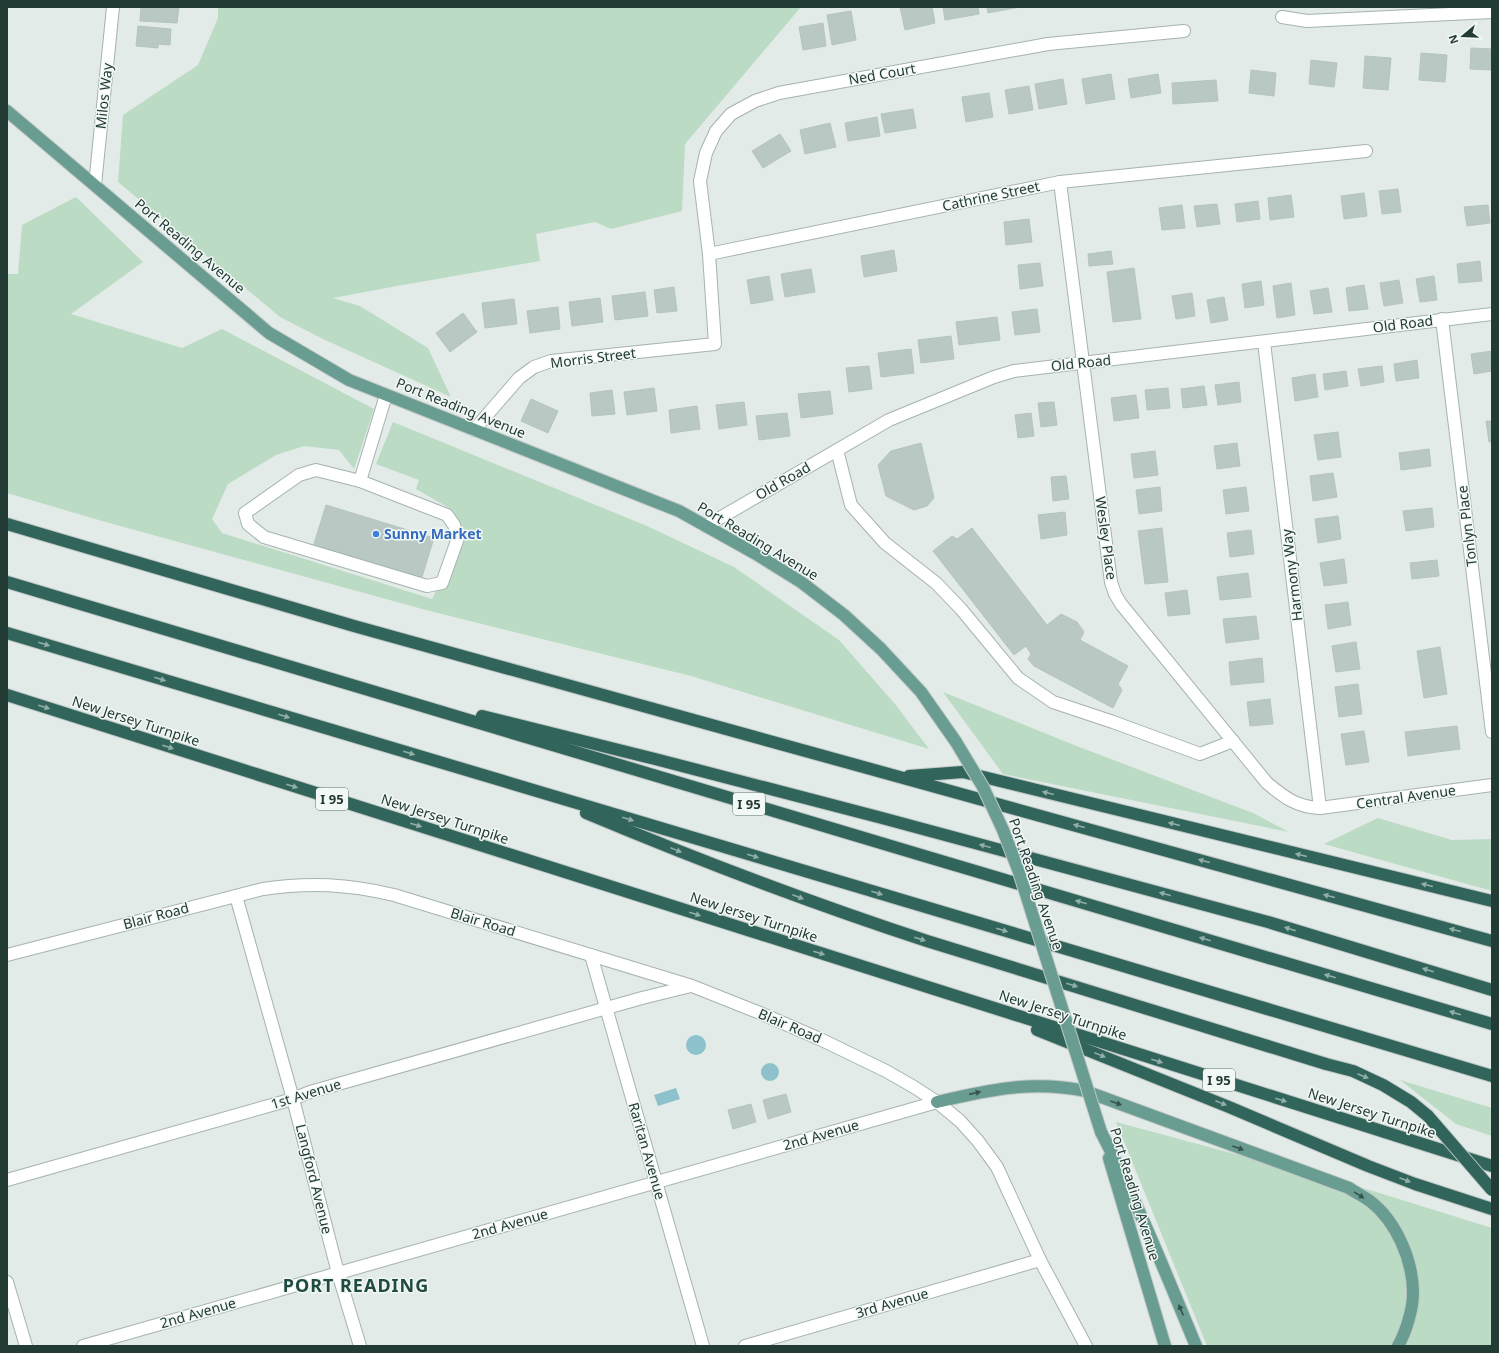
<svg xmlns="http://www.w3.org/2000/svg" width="1499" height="1353" viewBox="0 0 1499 1353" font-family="'Noto Sans',sans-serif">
  <rect width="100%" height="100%" fill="#e2ebe7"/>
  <g fill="#bcdbc5">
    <path d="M 218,7 L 801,7 L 685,144 L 682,211 L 611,229 L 595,222 L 536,234 L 540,261 L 397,286 L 333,298 L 360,306 L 428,348 L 451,397 L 323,339 L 280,317 L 118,182 L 123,115 L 198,65 L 218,18 Z"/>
    <path d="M 76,197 L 143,262 L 71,314 L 182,348 L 222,329 L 374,409 L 354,469 L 339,450 L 304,446 L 276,455 L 228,484 L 212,519 L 222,533 L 432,599 L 466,532 L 449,508 L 416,489 L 419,480 L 376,464 L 393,422 L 647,526 L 734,567 L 839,640 L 895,704 L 929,749 L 691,676 L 426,610 L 102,521 L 7,493 L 7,274 L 18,274 L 22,225 Z"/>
    <path d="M 943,692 L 1074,745 L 1253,813 L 1289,832 L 1003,774 Z"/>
    <path d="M 1378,818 L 1452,840 L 1492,839 L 1492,891 L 1324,844 Z"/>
    <path d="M 1400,1080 L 1492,1108 L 1492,1136 L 1456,1124 Z"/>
    <path d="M 1116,1122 L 1373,1191 L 1492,1228 L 1492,1346 L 1207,1346 Z"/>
  </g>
  <g fill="#8dc1cc">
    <circle cx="696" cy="1045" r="10"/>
    <circle cx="770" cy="1072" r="9"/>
    <path d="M 676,1088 L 680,1099 L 658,1106 L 654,1095 Z"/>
  </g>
  <g fill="#bac8c3" stroke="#b5c4be">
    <path d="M 141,7 L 179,7 L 177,23 L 140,21 Z"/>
    <path d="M 900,7 L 932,7 L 935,23 L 905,30 Z"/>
    <path d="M 943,7 L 978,7 L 979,14 L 945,20 Z"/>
    <path d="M 987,7 L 1020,7 L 988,13 Z"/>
    <path d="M 851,11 L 856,40 L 832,45 L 827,15 Z"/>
    <path d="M 823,23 L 826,46 L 803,50 L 799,27 Z"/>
    <path d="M 138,26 L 171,29 L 170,45 L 158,44 L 158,48 L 136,46 Z"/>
    <path d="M 1471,48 L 1492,49 L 1492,70 L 1470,69 Z"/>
    <path d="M 1421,53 L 1447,55 L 1445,82 L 1419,80 Z"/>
    <path d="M 1365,56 L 1391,58 L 1388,90 L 1363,88 Z"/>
    <path d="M 1311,60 L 1337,63 L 1334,87 L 1309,84 Z"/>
    <path d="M 1251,70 L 1276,73 L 1274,96 L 1249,93 Z"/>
    <path d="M 1111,74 L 1115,99 L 1086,104 L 1082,79 Z"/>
    <path d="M 1158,74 L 1161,93 L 1131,98 L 1128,79 Z"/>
    <path d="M 1063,79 L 1067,104 L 1039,109 L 1035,84 Z"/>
    <path d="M 1216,80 L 1218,101 L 1173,104 L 1172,83 Z"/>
    <path d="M 1029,86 L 1033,110 L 1009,114 L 1005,90 Z"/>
    <path d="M 989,93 L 993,117 L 966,122 L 962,97 Z"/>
    <path d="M 913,109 L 916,128 L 885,133 L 881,114 Z"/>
    <path d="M 877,117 L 880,136 L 848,141 L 845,123 Z"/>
    <path d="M 830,123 L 836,147 L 805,154 L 800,130 Z"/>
    <path d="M 780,134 L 791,151 L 763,168 L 752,151 Z"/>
    <path d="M 1398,189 L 1401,212 L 1382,214 L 1379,191 Z"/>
    <path d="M 1364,193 L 1367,216 L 1344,219 L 1341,196 Z"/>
    <path d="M 1291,195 L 1294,217 L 1270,220 L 1268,198 Z"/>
    <path d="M 1258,201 L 1260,219 L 1237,222 L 1235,204 Z"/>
    <path d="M 1217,204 L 1220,224 L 1197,227 L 1194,206 Z"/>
    <path d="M 1182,205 L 1185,228 L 1162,230 L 1159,208 Z"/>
    <path d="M 1488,205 L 1490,223 L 1467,226 L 1464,207 Z"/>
    <path d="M 1029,219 L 1032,242 L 1006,245 L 1004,222 Z"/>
    <path d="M 894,250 L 897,271 L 864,277 L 861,256 Z"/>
    <path d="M 1111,251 L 1113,264 L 1089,266 L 1088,254 Z"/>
    <path d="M 1480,261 L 1482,281 L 1459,283 L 1457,264 Z"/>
    <path d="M 1040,263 L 1043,286 L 1020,289 L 1018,265 Z"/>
    <path d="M 1134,268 L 1141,319 L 1113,322 L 1107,272 Z"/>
    <path d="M 811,269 L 815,292 L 785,297 L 781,274 Z"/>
    <path d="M 769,276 L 773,300 L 751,304 L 747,280 Z"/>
    <path d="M 1434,276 L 1437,300 L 1420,302 L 1416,279 Z"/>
    <path d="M 1399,280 L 1403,303 L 1384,306 L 1380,283 Z"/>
    <path d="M 1261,281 L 1264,305 L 1245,308 L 1242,284 Z"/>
    <path d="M 1291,283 L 1295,315 L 1277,318 L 1273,286 Z"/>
    <path d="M 1364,285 L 1368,309 L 1349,311 L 1346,288 Z"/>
    <path d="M 674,287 L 677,311 L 657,313 L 654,290 Z"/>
    <path d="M 1328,288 L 1332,312 L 1314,314 L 1310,291 Z"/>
    <path d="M 645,292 L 648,316 L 615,320 L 612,296 Z"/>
    <path d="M 1192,293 L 1195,316 L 1176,319 L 1172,296 Z"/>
    <path d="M 1224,297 L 1228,320 L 1211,323 L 1207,300 Z"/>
    <path d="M 600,298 L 603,322 L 572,326 L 569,302 Z"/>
    <path d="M 514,299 L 517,324 L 485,328 L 482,303 Z"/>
    <path d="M 558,307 L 560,329 L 530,333 L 527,311 Z"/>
    <path d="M 1037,309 L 1040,332 L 1015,335 L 1012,312 Z"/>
    <path d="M 463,313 L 477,332 L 450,352 L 436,333 Z"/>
    <path d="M 997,317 L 1000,340 L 959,345 L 956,322 Z"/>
    <path d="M 951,336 L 954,359 L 921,363 L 918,340 Z"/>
    <path d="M 911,349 L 914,373 L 881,377 L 878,353 Z"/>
    <path d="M 1492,351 L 1492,371 L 1474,374 L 1471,354 Z"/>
    <path d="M 1417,360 L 1419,378 L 1396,381 L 1394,364 Z"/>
    <path d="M 869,366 L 872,389 L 849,392 L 846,368 Z"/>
    <path d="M 1382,366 L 1384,382 L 1361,386 L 1358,369 Z"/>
    <path d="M 1346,371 L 1348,386 L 1325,390 L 1323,374 Z"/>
    <path d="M 1315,374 L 1318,397 L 1295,401 L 1292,378 Z"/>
    <path d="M 1239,382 L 1241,402 L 1218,405 L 1215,385 Z"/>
    <path d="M 1204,386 L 1207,405 L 1183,408 L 1181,389 Z"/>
    <path d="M 654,388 L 657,411 L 627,415 L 624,392 Z"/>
    <path d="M 1168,388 L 1170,408 L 1147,410 L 1145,390 Z"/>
    <path d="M 612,390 L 615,414 L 592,416 L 590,393 Z"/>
    <path d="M 830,391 L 833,414 L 801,418 L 798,394 Z"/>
    <path d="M 1136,395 L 1139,418 L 1114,421 L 1111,398 Z"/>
    <path d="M 531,399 L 558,411 L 548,433 L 521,421 Z"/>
    <path d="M 744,402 L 747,425 L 719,429 L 716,405 Z"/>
    <path d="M 1054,402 L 1057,425 L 1041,427 L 1038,403 Z"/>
    <path d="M 697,406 L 700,429 L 671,433 L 669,410 Z"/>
    <path d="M 787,413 L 790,436 L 759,440 L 756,416 Z"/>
    <path d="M 1031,413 L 1034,436 L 1018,438 L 1015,415 Z"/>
    <path d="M 1486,421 L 1492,421 L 1492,442 L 1489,442 Z"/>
    <path d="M 1338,432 L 1341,457 L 1318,460 L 1314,435 Z"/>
    <path d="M 921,443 L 934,498 L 927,506 L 914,510 L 886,496 L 878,465 L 891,451 Z"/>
    <path d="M 1237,443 L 1240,466 L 1217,469 L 1214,446 Z"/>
    <path d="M 1429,449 L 1431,466 L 1401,470 L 1399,453 Z"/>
    <path d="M 1155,451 L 1158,475 L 1134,478 L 1131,454 Z"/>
    <path d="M 1333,473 L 1337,497 L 1313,501 L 1310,476 Z"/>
    <path d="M 1066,476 L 1069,499 L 1053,501 L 1051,477 Z"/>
    <path d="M 1160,487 L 1162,511 L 1139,514 L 1136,490 Z"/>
    <path d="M 1246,487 L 1249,511 L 1226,514 L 1223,490 Z"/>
    <path d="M 326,505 L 434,538 L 421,580 L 313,547 Z"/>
    <path d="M 1432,508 L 1434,527 L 1406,531 L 1403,511 Z"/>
    <path d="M 1065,512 L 1067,535 L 1041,539 L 1038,515 Z"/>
    <path d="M 1338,516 L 1341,539 L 1318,543 L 1315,519 Z"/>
    <path d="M 972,528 L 1047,625 L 1061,614 L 1077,622 L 1084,632 L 1080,640 L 1128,666 L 1118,684 L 1122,690 L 1113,708 L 1034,666 L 1028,659 L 1031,654 L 1026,646 L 1014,655 L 933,551 L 952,536 L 957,539 Z"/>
    <path d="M 1162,528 L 1168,582 L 1145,584 L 1138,531 Z"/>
    <path d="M 1251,530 L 1254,554 L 1230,557 L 1227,533 Z"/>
    <path d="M 1344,559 L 1347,583 L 1324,586 L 1320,563 Z"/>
    <path d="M 1437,560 L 1439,576 L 1412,579 L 1410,563 Z"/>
    <path d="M 1248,573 L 1251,597 L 1220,600 L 1217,577 Z"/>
    <path d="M 1187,590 L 1190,614 L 1168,616 L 1165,593 Z"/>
    <path d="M 1348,602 L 1351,625 L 1328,629 L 1325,605 Z"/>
    <path d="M 1256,616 L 1259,639 L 1226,643 L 1223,619 Z"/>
    <path d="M 1356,642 L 1360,669 L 1336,672 L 1332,646 Z"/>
    <path d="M 1440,647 L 1447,694 L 1424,698 L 1417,651 Z"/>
    <path d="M 1262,658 L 1264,682 L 1231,685 L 1229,662 Z"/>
    <path d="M 1358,684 L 1362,714 L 1339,717 L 1335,687 Z"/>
    <path d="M 1270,699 L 1273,724 L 1250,726 L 1247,702 Z"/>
    <path d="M 1457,726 L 1460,749 L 1408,756 L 1405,732 Z"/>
    <path d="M 1364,731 L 1369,762 L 1346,765 L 1341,734 Z"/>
    <path d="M 786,1094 L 791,1112 L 768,1119 L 763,1100 Z"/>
    <path d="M 751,1104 L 756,1122 L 733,1129 L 728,1110 Z"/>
  </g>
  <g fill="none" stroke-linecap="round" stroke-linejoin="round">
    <defs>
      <g id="minor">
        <path d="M 1282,17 L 1307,21 L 1492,12"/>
        <path d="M 1060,182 L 1111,582 L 1115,594 L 1121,604 L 1267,783 C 1285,798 1297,807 1320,808 L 1492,785"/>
        <path d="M 95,185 L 113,7"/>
        <path d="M 709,254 L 1060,182 L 1366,151"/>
        <path d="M 1442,319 L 1492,732"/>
        <path d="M 1264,342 L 1320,808"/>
        <path d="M 474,430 L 519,378 L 534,367 L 551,361 L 715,344 L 709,254 L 700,181 L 706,153 L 716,131 L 731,114 L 755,101 L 779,93 L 1048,44 L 1184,31"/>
        <path d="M 837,450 L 851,505 L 885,543 L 936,583 L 961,609 L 1018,678 L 1053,702 L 1113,722 L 1200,754 L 1233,741"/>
        <path d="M 316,470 L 360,481 L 447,515 L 454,525 L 458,538 L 442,583 L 427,586 L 264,537 L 248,524 L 245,513 L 299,475 Z"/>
        <path d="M 360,481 L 386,395"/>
        <path d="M 706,526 L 889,420 L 994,377 L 1014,371 L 1492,314"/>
        <path d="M 236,896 L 293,1099 L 338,1273 L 360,1346"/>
        <path d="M 7,955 L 263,889 C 309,882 348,884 394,895 L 692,986 L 760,1013 L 820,1039 L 886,1071 L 914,1087 L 937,1102 L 960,1121 L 978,1141 L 997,1167 L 1040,1260 L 1086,1346"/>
        <path d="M 591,955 L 703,1346"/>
        <path d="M 7,1180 L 293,1099 L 310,1092 L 642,998 L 691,986"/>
        <path d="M 7,1282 L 26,1346"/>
        <path d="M 83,1346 L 937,1102"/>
        <path d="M 745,1346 L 1040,1260"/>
      </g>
      <g id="major">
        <path d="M 7,111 L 269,333 L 349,380 L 679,511 L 756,554 L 801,582 L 844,615 L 881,649 L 921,692 L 956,742"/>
        <path d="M 937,1102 C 988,1090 1033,1080 1085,1091 L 1349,1188 C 1356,1193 1363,1196 1370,1201 C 1396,1221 1413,1260 1413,1293 C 1413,1309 1406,1332 1398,1346"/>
        <path d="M 1101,1132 C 1137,1201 1166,1274 1196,1346"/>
        <path d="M 1109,1158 L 1165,1346"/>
      </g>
      <g id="highway">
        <path d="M 7,524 L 354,626 L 1492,941"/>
        <path d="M 7,582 L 921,855 L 1492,1024"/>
        <path d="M 7,633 L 1492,1076"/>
        <path d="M 7,695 L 1492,1166"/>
        <path d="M 482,716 L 655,759 L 882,818 L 1268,922 L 1492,990"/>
        <path d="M 909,776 L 963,772 L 1492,901"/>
        <path d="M 586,813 C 698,860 811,903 927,941 L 1326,1064"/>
        <path d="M 1037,1030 L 1229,1107 L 1368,1166 L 1415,1184 L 1492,1209"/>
      </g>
    </defs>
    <use href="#minor" stroke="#a5b3ae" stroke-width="14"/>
    <use href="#major" stroke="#c1c8c6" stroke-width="14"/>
    <use href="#highway" stroke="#c1c8c6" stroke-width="14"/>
    <use href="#minor" stroke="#fff" stroke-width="12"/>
    <use href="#major" stroke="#699d91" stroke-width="12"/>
    <use href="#highway" stroke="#31655b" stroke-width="12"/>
    <defs>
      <path id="major-bridge" d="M 956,742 L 983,787 L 1003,830 L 1019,872 L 1101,1132"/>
      <path id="highway-bridge" d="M 1326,1064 L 1353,1071 L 1383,1085 L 1411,1102 L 1428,1116 L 1492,1190"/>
    </defs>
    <use href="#major-bridge" stroke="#c1c8c6" stroke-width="14" stroke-linecap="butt"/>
    <use href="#highway-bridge" stroke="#c1c8c6" stroke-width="14" stroke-linecap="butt"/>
    <use href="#major-bridge" stroke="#699d91" stroke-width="12"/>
    <use href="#highway-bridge" stroke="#31655b" stroke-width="12"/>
  </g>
  <defs><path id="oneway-solid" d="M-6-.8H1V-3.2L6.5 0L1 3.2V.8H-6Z"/></defs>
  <g fill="#92aea8">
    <use href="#oneway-solid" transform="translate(44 644) rotate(17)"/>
    <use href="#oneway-solid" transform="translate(160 679) rotate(17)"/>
    <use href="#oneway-solid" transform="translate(44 707) rotate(18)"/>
    <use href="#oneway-solid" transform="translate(284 716) rotate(17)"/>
    <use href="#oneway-solid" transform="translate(168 747) rotate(18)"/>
    <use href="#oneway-solid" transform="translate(409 753) rotate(17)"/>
    <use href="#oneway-solid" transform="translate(292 786) rotate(18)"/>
    <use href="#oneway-solid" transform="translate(1048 793) rotate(-166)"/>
    <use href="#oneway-solid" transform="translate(628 819) rotate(17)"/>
    <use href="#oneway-solid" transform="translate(1174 824) rotate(-166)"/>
    <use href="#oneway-solid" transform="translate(416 825) rotate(18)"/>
    <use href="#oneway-solid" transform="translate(1079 826) rotate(-165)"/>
    <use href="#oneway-solid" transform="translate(985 846) rotate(-165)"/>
    <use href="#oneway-solid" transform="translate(676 850) rotate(22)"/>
    <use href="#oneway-solid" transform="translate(1301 855) rotate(-166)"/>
    <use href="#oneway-solid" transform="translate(753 856) rotate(17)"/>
    <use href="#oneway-solid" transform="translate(1204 861) rotate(-165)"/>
    <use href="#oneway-solid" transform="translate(1427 885) rotate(-166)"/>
    <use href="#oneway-solid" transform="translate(877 893) rotate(17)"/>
    <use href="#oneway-solid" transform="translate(1165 894) rotate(-165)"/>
    <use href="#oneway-solid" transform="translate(1329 896) rotate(-165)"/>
    <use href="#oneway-solid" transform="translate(798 897) rotate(21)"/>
    <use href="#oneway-solid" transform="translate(1081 902) rotate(-164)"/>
    <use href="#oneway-solid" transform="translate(695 914) rotate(18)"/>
    <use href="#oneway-solid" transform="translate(1290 929) rotate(-163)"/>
    <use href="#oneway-solid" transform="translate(1002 930) rotate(17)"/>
    <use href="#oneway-solid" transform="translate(1455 930) rotate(-165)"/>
    <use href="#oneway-solid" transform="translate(920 939) rotate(18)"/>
    <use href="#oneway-solid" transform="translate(1205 939) rotate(-164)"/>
    <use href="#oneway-solid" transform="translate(819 953) rotate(18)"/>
    <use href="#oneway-solid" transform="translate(1428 970) rotate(-163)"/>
    <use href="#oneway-solid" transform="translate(1330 976) rotate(-164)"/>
    <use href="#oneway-solid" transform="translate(1072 985) rotate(17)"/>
    <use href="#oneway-solid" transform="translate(1455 1013) rotate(-163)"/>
    <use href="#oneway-solid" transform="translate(1100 1055) rotate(22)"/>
    <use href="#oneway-solid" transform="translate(1157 1061) rotate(18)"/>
    <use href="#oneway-solid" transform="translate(1363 1076) rotate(23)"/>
    <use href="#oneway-solid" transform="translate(1281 1100) rotate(18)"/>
    <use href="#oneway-solid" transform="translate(1221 1103) rotate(22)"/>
    <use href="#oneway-solid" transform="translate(1405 1180) rotate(21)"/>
  </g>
  <g fill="#34544c">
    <use href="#oneway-solid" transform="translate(975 1093) rotate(-13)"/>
    <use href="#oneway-solid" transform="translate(1116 1103) rotate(20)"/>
    <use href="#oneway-solid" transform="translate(1238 1148) rotate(20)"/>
    <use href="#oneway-solid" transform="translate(1359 1195) rotate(32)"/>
    <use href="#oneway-solid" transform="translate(1181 1310) rotate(-113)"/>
  </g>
  <circle fill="#3f7fe0" stroke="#f2f8f5" stroke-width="1.5" cx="376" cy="534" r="4"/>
  <g text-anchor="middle" stroke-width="3" stroke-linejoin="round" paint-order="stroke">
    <g fill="#f2f8f5" stroke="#61746f" stroke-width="1">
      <rect x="316" y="788" width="32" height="22" rx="3"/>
      <rect x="733" y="793" width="32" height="22" rx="3"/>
      <rect x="1203" y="1069" width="32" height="22" rx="3"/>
    </g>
    <g font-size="13" font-weight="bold" fill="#233b35">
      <text x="332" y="804">I 95</text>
      <text x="749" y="809">I 95</text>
      <text x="1219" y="1085">I 95</text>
    </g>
    <g font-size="14" fill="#233b35" stroke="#f2f8f5">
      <text transform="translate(882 74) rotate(-10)" y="5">Ned Court</text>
      <text transform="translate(104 96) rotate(-84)" y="5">Milos Way</text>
      <text transform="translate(991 196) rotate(-12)" y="5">Cathrine Street</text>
      <text transform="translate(190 246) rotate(40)" y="5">Port Reading Avenue</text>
      <text transform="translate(1403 324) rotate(-7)" y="5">Old Road</text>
      <text transform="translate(593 358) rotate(-7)" y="5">Morris Street</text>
      <text transform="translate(1081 363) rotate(-6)" y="5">Old Road</text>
      <text transform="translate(461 408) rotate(22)" y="5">Port Reading Avenue</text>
      <text transform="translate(783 481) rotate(-30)" y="5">Old Road</text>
      <text transform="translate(1467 526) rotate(-97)" y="5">Tonlyn Place</text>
      <text transform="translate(1106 538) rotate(82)" y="5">Wesley Place</text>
      <text transform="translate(758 541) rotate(31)" y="5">Port Reading Avenue</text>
      <text transform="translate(1292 575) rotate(-97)" y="5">Harmony Way</text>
      <text transform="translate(136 721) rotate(18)" y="5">New Jersey Turnpike</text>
      <text transform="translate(1406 797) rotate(-8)" y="5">Central Avenue</text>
      <text transform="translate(445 819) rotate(18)" y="5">New Jersey Turnpike</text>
      <text transform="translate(1036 884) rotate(71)" y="5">Port Reading Avenue</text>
      <text transform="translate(156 916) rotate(-15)" y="5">Blair Road</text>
      <text transform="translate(754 917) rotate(18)" y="5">New Jersey Turnpike</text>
      <text transform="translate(483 922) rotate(17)" y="5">Blair Road</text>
      <text transform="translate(1063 1015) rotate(18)" y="5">New Jersey Turnpike</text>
      <text transform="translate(790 1026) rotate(23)" y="5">Blair Road</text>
      <text transform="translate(306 1094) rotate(-17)" y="5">1st Avenue</text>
      <text transform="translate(1372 1113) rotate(18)" y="5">New Jersey Turnpike</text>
      <text transform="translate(821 1135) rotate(-16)" y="5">2nd Avenue</text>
      <text transform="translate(647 1151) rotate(74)" y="5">Raritan Avenue</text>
      <text transform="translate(314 1179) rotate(76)" y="5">Langford Avenue</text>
      <text transform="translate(1135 1194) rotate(73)" y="5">Port Reading Avenue</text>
      <text transform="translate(510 1224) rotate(-16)" y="5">2nd Avenue</text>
      <text transform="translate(892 1303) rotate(-16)" y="5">3rd Avenue</text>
      <text transform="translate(198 1313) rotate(-16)" y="5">2nd Avenue</text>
    </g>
    <g font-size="14" font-weight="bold" fill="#366cbe" stroke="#f2f8f5" text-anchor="start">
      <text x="384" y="539">Sunny Market</text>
    </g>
    <g font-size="18" font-weight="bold" letter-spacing="1" fill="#204b42" stroke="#f2f8f5">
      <text x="356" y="1292">PORT READING</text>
    </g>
  </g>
  <rect width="1499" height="1353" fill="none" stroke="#233b35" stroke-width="16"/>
  <g transform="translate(1463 36) rotate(251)" stroke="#f2f8f5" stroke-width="3" paint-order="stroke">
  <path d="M0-3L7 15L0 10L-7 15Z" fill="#233b35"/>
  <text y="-6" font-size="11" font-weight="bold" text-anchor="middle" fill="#233b35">N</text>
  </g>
</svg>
